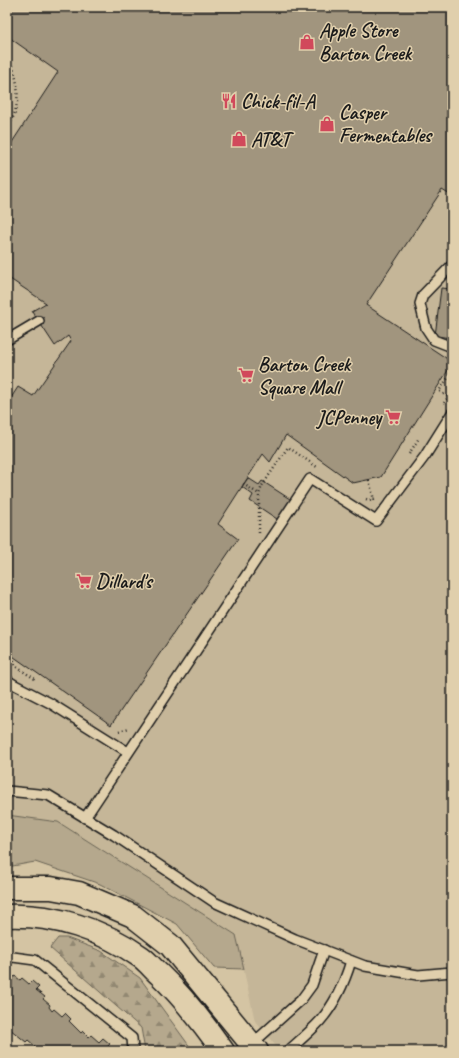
<svg xmlns="http://www.w3.org/2000/svg" width="459" height="1058" viewBox="0 0 459 1058" font-family="Caveat,sans-serif">
  <defs>
    <pattern id="forest-firs" width="22" height="20" patternUnits="userSpaceOnUse"><rect width="22" height="20" fill="#b5a88d"/><path d="M5 1l3.5 6h-7zM16 11l3.5 6h-7z" fill="#928872"/></pattern>
  </defs>
  <rect width="100%" height="100%" fill="#d4c4a3"/>
  <filter id="ink" filterUnits="userSpaceOnUse"><feTurbulence type="fractalNoise" baseFrequency=".025" numOctaves="2"/><feDisplacementMap in="SourceGraphic" scale="8" xChannelSelector="R" yChannelSelector="G"/><feConvolveMatrix kernelMatrix="1 2 1 2 8 2 1 2 1" color-interpolation-filters="sRGB"/></filter>
  <g filter="url(#ink)">
    <path fill="#c5b698" d="M 7,7 L 452,7 L 452,1051 L 280,1051 L 255,1021 L 236,935 L 58,822 L 7,815 Z"/>
    <path fill="#b5a88d" stroke="#686254" d="M 7,815 L 58,822 L 236,935 L 244,969 L 214,968 L 177,924 L 100,884 L 35,862 L 7,867 Z"/>
    <path fill="url(#forest-firs)" stroke="#686254" d="M 58,938 L 67,938 L 101,951 L 140,978 L 193,1051 L 145,1051 L 141,1028 L 50,948 Z"/>
    <g fill="#a1957e" stroke="#1c1c1c">
      <path d="M 7,7 L 452,7 L 452,196 L 442,190 L 366,305 L 452,362 L 452,364 L 381,477 L 353,483 L 286,435 L 270,462 L 263,454 L 218,524 L 238,539 L 111,725 L 7,652 L 7,404 L 18,387 L 33,396 L 71,341 L 68,336 L 55,346 L 32,311 L 46,303 L 7,277 L 7,150 L 58,72 L 7,36 Z"/>
      <path d="M 441,288 L 452,289 L 452,338 L 435,336 Z"/>
      <path d="M 248,478 L 259,485 L 262,481 L 293,501 L 280,521 L 250,501 L 253,495 L 242,487 Z"/>
      <path d="M 15,976 L 20,980 L 22,978 L 29,984 L 32,981 L 39,987 L 36,990 L 45,997 L 43,999 L 50,1005 L 49,1007 L 52,1011 L 54,1009 L 62,1016 L 65,1013 L 71,1019 L 69,1021 L 81,1033 L 83,1031 L 89,1037 L 91,1035 L 99,1042 L 103,1038 L 110,1044 L 107,1047 L 112,1051 L 36,1051 L 33,1049 L 35,1046 L 28,1040 L 26,1042 L 10,1029 L 7,1033 L 7,981 L 9,983 Z"/>
    </g>
    <g fill="none" stroke-linecap="round" stroke-linejoin="round">
      <defs>
        <g id="lane">
          <path d="M 452,265 L 423,295 L 420,304 L 426,328 L 434,340 L 452,347"/>
          <path d="M 7,340 L 39,321"/>
          <path d="M 7,680 L 15,685 L 50,703 L 128,752"/>
          <path d="M 7,791 L 48,795 L 114,835 L 214,902 L 295,939 L 365,966 L 418,975 L 452,972"/>
          <path d="M 85,818 L 310,479 L 376,521 L 425,456 L 452,413"/>
          <path d="M 7,958 L 13,957 L 35,960 L 132,1038 L 133,1051"/>
          <path d="M 251,1045 L 301,1000 L 312,985 L 324,950"/>
          <path d="M 288,1051 C 299,1041 310,1032 320,1021 C 334,1005 345,981 351,961"/>
        </g>
        <g id="secondary">
          <path d="M 7,888 L 51,888 L 79,893 L 133,916 L 170,945 L 257,1051"/>
          <path d="M 7,916 C 54,914 103,930 141,957 C 148,962 153,969 159,974 C 183,997 204,1024 223,1051"/>
        </g>
      </defs>
      <use href="#lane" stroke="#1c1c1c" stroke-width="12"/>
      <use href="#secondary" stroke="#1c1c1c" stroke-width="25"/>
      <g stroke="#1c1c1c" stroke-width="2.5" stroke-dasharray="1 3" stroke-linecap="butt">
        <path d="M 7,55 C 20,78 22,106 7,129"/>
        <path d="M 444,403 L 448,397 L 439,391 L 452,372"/>
        <path d="M 409,454 L 419,438"/>
        <path d="M 369,480 L 374,500"/>
        <path d="M 243,484 L 259,494"/>
        <path d="M 366,499 L 369,500 L 377,498"/>
        <path d="M 259,533 L 259,494 L 262,486 L 288,447 L 317,467"/>
        <path d="M 7,656 L 14,661 L 15,666 L 35,679"/>
        <path d="M 119,731 L 129,728"/>
      </g>
      <use href="#lane" stroke="#e0cfac" stroke-width="9"/>
      <use href="#secondary" stroke="#e0cfac" stroke-width="22"/>
    </g>
  </g>
  <defs>
    <symbol id="shop-bare" viewBox="-9 -9 18 18"><path d="M-5-2.5h2.3a2.7 3.5 0 0 1 5.4 0H5L5.5 6h-11ZM-1.5-2.5h3a1.5 2.3 0 0 0-3 0Z" fill="#d1495b" stroke="#e0cfac" stroke-width="2.5" paint-order="stroke"/></symbol>
    <symbol id="restaurant-bare" viewBox="-9 -9 18 18"><path d="M-5-6h1v4h1v-4h1v4h1v-4h1v5L-1.5 .5V6h-2V.5L-5-1ZM5-6V6H3V1.5H1.5Q1.5-4 5-6Z" fill="#d1495b" stroke="#e0cfac" stroke-width="2.5" paint-order="stroke"/></symbol>
    <symbol id="supermarket-bare" viewBox="-9 -9 18 18"><path d="M-6-5.5h2.5l.6 2H6L4.5 2H-2.5L-4.4-4H-6ZM-1.5 3.2a1.3 1.3 0 1 0 .1 0ZM3 3.2a1.3 1.3 0 1 0 .1 0Z" fill="#d1495b" stroke="#e0cfac" stroke-width="2.5" paint-order="stroke"/></symbol>
  </defs>
  <g fill-rule="evenodd">
    <use href="#shop-bare" x="296" y="31" width="22" height="22"/>
    <use href="#restaurant-bare" x="218" y="90" width="22" height="22"/>
    <use href="#shop-bare" x="316" y="113" width="22" height="22"/>
    <use href="#shop-bare" x="228" y="128" width="22" height="22"/>
    <use href="#supermarket-bare" x="235" y="364" width="22" height="22"/>
    <use href="#supermarket-bare" x="382" y="406" width="22" height="22"/>
    <use href="#supermarket-bare" x="73" y="570" width="22" height="22"/>
  </g>
  <g text-anchor="middle" stroke-width="3" stroke-linejoin="round" paint-order="stroke">
    <g font-size="20" font-weight="bold" fill="#1c1c1c" stroke="#e0cfac" text-anchor="start">
      <text x="319" y="37">Apple Store<tspan x="319" dy="23">Barton Creek</tspan></text>
      <text x="241" y="108">Chick-fil-A</text>
      <text x="339" y="119">Casper<tspan x="339" dy="23">Fermentables</tspan></text>
      <text x="251" y="146">AT&amp;T</text>
      <text x="258" y="371">Barton Creek<tspan x="258" dy="23">Square Mall</tspan></text>
      <text x="381" y="424" text-anchor="end">JCPenney</text>
      <text x="96" y="588">Dillard's</text>
    </g>
  </g>
  <rect width="459" height="1058" fill="none" stroke="#e0cfac" stroke-width="24"/>
  <rect x="12" y="12" width="435" height="1034" fill="none" stroke="#1c1c1c" stroke-width="1.5" filter="url(#ink)"/>
</svg>
